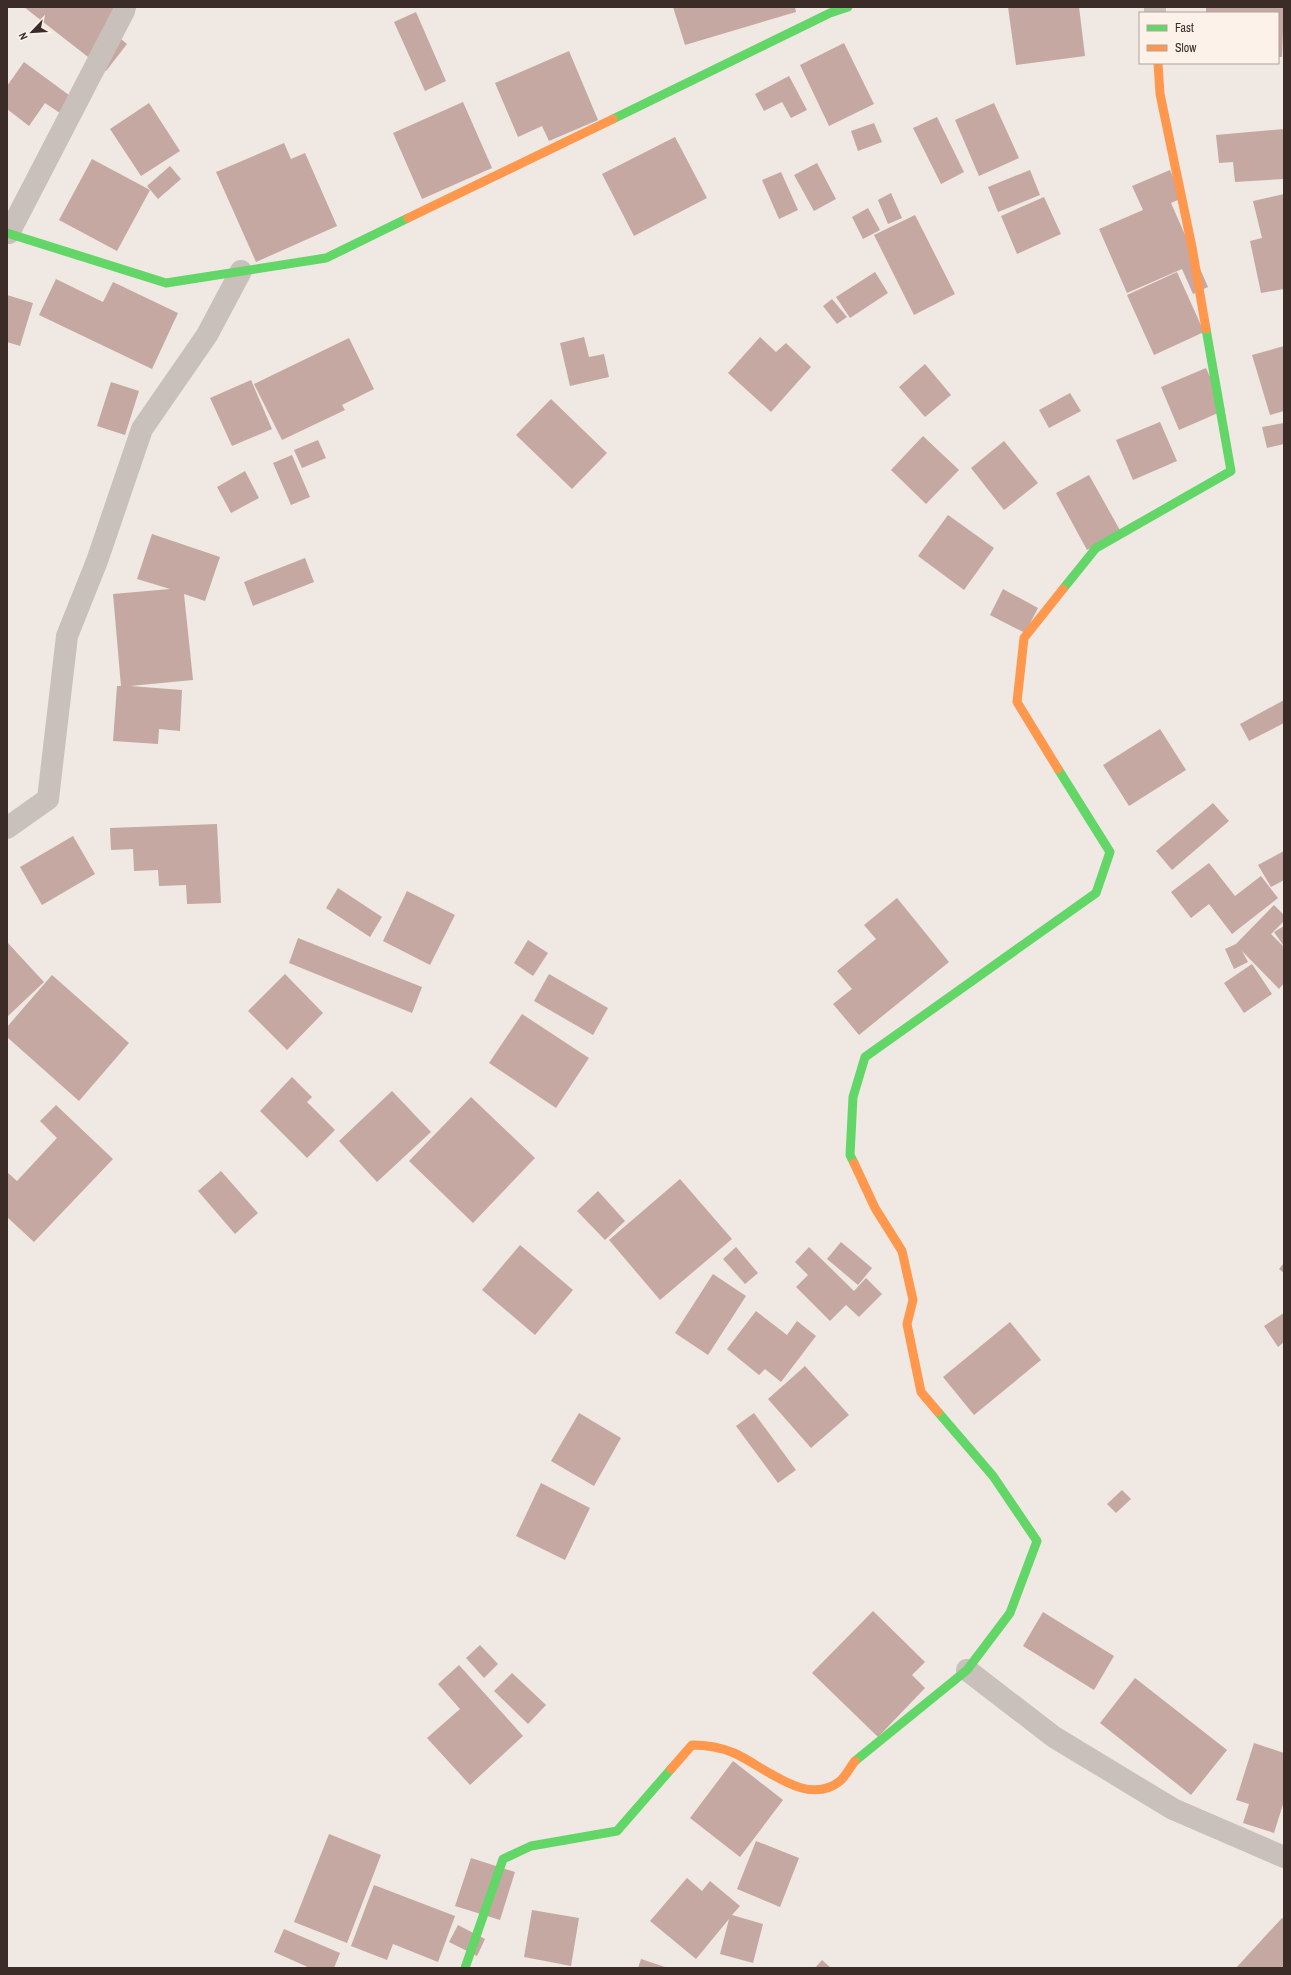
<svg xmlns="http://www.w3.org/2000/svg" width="1291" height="1975" viewBox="0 0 1291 1975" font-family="'Archivo Narrow',sans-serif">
  <rect width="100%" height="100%" fill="#efe8e3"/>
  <g fill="#c5a8a2">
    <path d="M 24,7 L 122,7 L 116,35 L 127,44 L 106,71 Z"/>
    <path d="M 673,7 L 795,7 L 796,12 L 685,45 Z"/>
    <path d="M 1008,7 L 1079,7 L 1085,56 L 1016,65 Z"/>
    <path d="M 1206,7 L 1284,7 L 1282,57 L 1278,57 L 1278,13 L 1206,13 Z"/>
    <path d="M 416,12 L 446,81 L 425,91 L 394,22 Z"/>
    <path d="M 844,43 L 874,104 L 829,126 L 800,65 Z"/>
    <path d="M 569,51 L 598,120 L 549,141 L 542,126 L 518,137 L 495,83 Z"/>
    <path d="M 24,62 L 77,101 L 66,117 L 45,103 L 29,126 L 7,109 L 7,86 Z"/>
    <path d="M 789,76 L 807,110 L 791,118 L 782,102 L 764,111 L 755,94 Z"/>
    <path d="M 463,102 L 492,168 L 422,199 L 393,133 Z"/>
    <path d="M 149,103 L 180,151 L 141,176 L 110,129 Z"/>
    <path d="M 994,103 L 1019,158 L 979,176 L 955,120 Z"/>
    <path d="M 937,117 L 964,172 L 941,184 L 913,128 Z"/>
    <path d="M 874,123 L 882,142 L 858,151 L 851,131 Z"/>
    <path d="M 1284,129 L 1284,179 L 1235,182 L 1233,162 L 1219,163 L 1216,135 Z"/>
    <path d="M 675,137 L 707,198 L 634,236 L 602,174 Z"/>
    <path d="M 284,143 L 291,159 L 305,153 L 337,226 L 256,262 L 216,172 Z"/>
    <path d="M 92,159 L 150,190 L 117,251 L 59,220 Z"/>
    <path d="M 817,163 L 836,199 L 814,211 L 794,175 Z"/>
    <path d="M 170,166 L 181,179 L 158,199 L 147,186 Z"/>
    <path d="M 1030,170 L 1040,195 L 998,212 L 988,187 Z"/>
    <path d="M 1170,170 L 1182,198 L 1171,203 L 1208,287 L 1193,294 L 1182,269 L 1127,293 L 1099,229 L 1143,210 L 1132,186 Z"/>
    <path d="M 781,172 L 798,210 L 779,219 L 762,180 Z"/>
    <path d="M 891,193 L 902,218 L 888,224 L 878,200 Z"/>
    <path d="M 1284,194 L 1284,289 L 1261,293 L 1250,241 L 1262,238 L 1253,201 Z"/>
    <path d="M 1044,197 L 1061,234 L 1017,254 L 1001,216 Z"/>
    <path d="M 868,208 L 880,230 L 863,239 L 852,217 Z"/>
    <path d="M 915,215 L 955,294 L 914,315 L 874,235 Z"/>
    <path d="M 875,272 L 888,293 L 850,318 L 836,297 Z"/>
    <path d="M 1177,272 L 1204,332 L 1154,355 L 1127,295 Z"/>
    <path d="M 56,279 L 103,302 L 113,282 L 178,313 L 152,369 L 39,315 Z"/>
    <path d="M 7,295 L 33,303 L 20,346 L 7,342 Z"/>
    <path d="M 832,299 L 847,317 L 837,324 L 823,306 Z"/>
    <path d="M 584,337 L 589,357 L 604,354 L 609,377 L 570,386 L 560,343 Z"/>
    <path d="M 760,337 L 776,352 L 786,343 L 811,367 L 771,412 L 728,373 Z"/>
    <path d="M 349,338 L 374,389 L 342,405 L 345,410 L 282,440 L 254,384 Z"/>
    <path d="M 1284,346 L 1284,411 L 1270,415 L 1252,355 Z"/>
    <path d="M 925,364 L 951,395 L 925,417 L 899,387 Z"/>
    <path d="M 1206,368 L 1225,410 L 1179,430 L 1161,387 Z"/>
    <path d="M 251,380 L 272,429 L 232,446 L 210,398 Z"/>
    <path d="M 111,382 L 139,391 L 125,435 L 97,426 Z"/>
    <path d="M 1070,393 L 1081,411 L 1049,428 L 1039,410 Z"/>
    <path d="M 551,399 L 607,453 L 572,489 L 516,435 Z"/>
    <path d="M 1160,422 L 1177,461 L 1133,480 L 1116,440 Z"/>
    <path d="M 1284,423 L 1284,444 L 1267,448 L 1262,427 Z"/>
    <path d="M 923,436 L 959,470 L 926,504 L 891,470 Z"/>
    <path d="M 318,440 L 326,458 L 302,468 L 294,450 Z"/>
    <path d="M 1004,441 L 1038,483 L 1004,510 L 971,468 Z"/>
    <path d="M 292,455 L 310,497 L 291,505 L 273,463 Z"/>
    <path d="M 245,471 L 259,498 L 231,513 L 217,487 Z"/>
    <path d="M 1089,475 L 1121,532 L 1087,550 L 1056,493 Z"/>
    <path d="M 948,515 L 994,548 L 964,590 L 918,556 Z"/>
    <path d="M 152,534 L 220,557 L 205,601 L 184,594 L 193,680 L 130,686 L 182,690 L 180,731 L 159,729 L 158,744 L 113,741 L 117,686 L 121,686 L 113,594 L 170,589 L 137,579 Z"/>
    <path d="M 305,558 L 314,582 L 253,606 L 244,582 Z"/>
    <path d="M 1003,589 L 1038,608 L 1025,633 L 990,615 Z"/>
    <path d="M 1284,700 L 1284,723 L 1249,741 L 1240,724 Z"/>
    <path d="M 1160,729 L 1186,770 L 1129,806 L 1103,765 Z"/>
    <path d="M 1213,803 L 1229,821 L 1172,870 L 1156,851 Z"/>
    <path d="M 217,824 L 221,903 L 187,904 L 186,885 L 159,886 L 158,870 L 134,871 L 133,849 L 111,850 L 110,828 Z"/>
    <path d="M 73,836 L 95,874 L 42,905 L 20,867 Z"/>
    <path d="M 1284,851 L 1284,880 L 1271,887 L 1258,865 Z"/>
    <path d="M 1209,863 L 1235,896 L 1261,876 L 1278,898 L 1232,934 L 1209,904 L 1191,918 L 1171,892 Z"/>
    <path d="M 338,888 L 382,917 L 370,937 L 326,908 Z"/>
    <path d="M 407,891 L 455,915 L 430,965 L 383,941 Z"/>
    <path d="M 897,898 L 949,962 L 859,1035 L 833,1004 L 852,989 L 837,971 L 876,939 L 864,925 Z"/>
    <path d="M 1274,905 L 1284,915 L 1284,921 L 1271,934 L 1284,947 L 1284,983 L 1279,989 L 1242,951 L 1248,962 L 1234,969 L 1225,949 L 1236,944 Z"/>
    <path d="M 1284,926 L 1284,944 L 1283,945 L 1274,932 Z"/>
    <path d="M 298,938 L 422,987 L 412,1013 L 289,963 Z"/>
    <path d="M 528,940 L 548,953 L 533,976 L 514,963 Z"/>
    <path d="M 7,942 L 44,982 L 8,1016 L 7,1014 Z"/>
    <path d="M 1252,964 L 1272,994 L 1244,1013 L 1224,983 Z"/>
    <path d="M 285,974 L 323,1013 L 287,1050 L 248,1011 Z"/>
    <path d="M 549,974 L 608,1008 L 593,1035 L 534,1001 Z"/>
    <path d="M 52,975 L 129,1043 L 79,1101 L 7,1037 L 7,1027 Z"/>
    <path d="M 522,1014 L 589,1058 L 556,1108 L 489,1063 Z"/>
    <path d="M 292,1077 L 312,1097 L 307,1102 L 335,1130 L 307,1158 L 260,1111 Z"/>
    <path d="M 392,1091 L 431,1132 L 377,1182 L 339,1141 Z"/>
    <path d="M 471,1097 L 535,1158 L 473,1223 L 409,1161 Z"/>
    <path d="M 56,1105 L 113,1159 L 34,1242 L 7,1217 L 7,1172 L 17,1181 L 57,1138 L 40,1121 Z"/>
    <path d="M 221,1171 L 258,1213 L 235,1234 L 198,1191 Z"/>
    <path d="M 680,1179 L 732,1239 L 660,1300 L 609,1240 Z"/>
    <path d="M 598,1191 L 625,1221 L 605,1240 L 577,1211 Z"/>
    <path d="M 841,1242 L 872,1268 L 858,1285 L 827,1259 Z"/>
    <path d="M 520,1245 L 573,1290 L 535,1335 L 482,1290 Z"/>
    <path d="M 736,1247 L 758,1273 L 745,1284 L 723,1259 Z"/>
    <path d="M 809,1247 L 854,1291 L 866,1278 L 882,1294 L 859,1317 L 846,1305 L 830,1321 L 796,1287 L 808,1275 L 795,1262 Z"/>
    <path d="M 1284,1263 L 1284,1273 L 1279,1269 Z"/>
    <path d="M 713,1274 L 746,1296 L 708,1355 L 675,1333 Z"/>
    <path d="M 756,1311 L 787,1335 L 797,1321 L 816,1336 L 781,1382 L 765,1369 L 759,1375 L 727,1349 Z"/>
    <path d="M 1284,1313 L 1284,1342 L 1278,1347 L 1264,1326 Z"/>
    <path d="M 1010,1322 L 1041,1360 L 974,1415 L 943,1377 Z"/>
    <path d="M 805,1366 L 849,1415 L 811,1448 L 768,1399 Z"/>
    <path d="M 579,1413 L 621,1438 L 594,1486 L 551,1461 Z"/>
    <path d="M 754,1413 L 796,1470 L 778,1483 L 736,1426 Z"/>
    <path d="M 541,1483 L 590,1508 L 565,1560 L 516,1536 Z"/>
    <path d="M 1122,1490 L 1131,1499 L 1116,1513 L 1107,1504 Z"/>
    <path d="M 873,1611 L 925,1662 L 912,1675 L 925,1688 L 878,1737 L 812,1673 Z"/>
    <path d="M 1043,1612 L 1114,1656 L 1094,1690 L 1023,1646 Z"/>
    <path d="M 480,1645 L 498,1664 L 484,1678 L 466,1658 Z"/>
    <path d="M 459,1665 L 523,1736 L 470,1785 L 427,1738 L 460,1709 L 438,1684 Z"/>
    <path d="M 512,1673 L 546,1705 L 528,1724 L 494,1691 Z"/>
    <path d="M 1135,1678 L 1227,1750 L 1191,1795 L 1100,1723 Z"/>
    <path d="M 1254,1743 L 1284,1753 L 1284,1801 L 1274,1833 L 1243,1823 L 1249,1804 L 1236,1800 Z"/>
    <path d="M 733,1761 L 783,1800 L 740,1857 L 690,1818 Z"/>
    <path d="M 329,1834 L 381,1855 L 347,1943 L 294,1922 Z"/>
    <path d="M 756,1841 L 799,1858 L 780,1907 L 737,1889 Z"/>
    <path d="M 471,1858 L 515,1872 L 500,1920 L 455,1906 Z"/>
    <path d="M 687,1878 L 702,1891 L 710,1881 L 740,1906 L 732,1915 L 763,1924 L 753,1963 L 720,1954 L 729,1919 L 696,1959 L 650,1921 Z"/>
    <path d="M 374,1885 L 455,1916 L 438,1962 L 393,1944 L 387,1960 L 351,1946 Z"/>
    <path d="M 532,1910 L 579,1918 L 571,1966 L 524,1957 Z"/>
    <path d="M 1282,1918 L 1284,1919 L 1284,1968 L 1236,1968 Z"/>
    <path d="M 458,1925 L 485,1939 L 477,1956 L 449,1942 Z"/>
    <path d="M 284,1929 L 340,1953 L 334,1968 L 310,1968 L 274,1952 Z"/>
    <path d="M 641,1959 L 668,1968 L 638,1968 Z"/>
    <path d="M 822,1960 L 831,1968 L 815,1968 Z"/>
  </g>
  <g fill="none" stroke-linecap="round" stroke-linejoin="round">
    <g stroke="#c9c0bb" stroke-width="22">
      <path d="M 1155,7 L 1155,13"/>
      <path d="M 9,233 L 124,11 L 125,7"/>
      <path d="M 7,828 L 48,799 L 67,636 L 97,561 L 142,429 L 207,335 L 241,271"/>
      <path d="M 967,1670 L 1054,1737 L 1173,1809 L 1284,1857"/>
    </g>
    <g stroke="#63d668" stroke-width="9">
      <path d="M 613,119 L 830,13 L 848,7"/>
      <path d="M 7,233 L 166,283 L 326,258 L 408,218"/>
      <path d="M 1063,589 L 1096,548 L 1231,471 L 1206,329"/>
      <path d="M 854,1163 L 850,1155 L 853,1097 L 865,1057 L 1096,893 L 1110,852 L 1058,769"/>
      <path d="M 855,1761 L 967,1670 L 1010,1613 L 1037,1541 L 993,1476 L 938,1412"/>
      <path d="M 465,1968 L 503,1859 L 531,1846 L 617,1831 L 671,1769"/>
    </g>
    <g stroke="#ff974d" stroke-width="9">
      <path d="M 1158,63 L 1160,94 L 1192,247 L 1206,329"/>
      <path d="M 408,218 L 613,119"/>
      <path d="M 1058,769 L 1017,702 L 1024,638 L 1063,589"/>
      <path d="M 854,1163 L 875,1208 L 902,1251 L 913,1300 L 907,1324 L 921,1392 L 938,1412"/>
      <path d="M 671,1769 L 692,1745 C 707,1745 720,1747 734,1753 C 764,1766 807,1808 840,1781 C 846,1776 850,1767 855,1761"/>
    </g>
  </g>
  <rect width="1291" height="1975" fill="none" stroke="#3b2c28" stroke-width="16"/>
  <rect x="1139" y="12" width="140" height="52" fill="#fcf2ea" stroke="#afa39c"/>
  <rect x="1147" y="25" width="20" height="6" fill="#63d668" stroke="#afa39c"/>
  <text x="1175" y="32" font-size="12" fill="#3b2c28">Fast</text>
  <rect x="1147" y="45" width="20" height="6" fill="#ff974d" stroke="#afa39c"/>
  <text x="1175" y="52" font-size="12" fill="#3b2c28">Slow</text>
  <g transform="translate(32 32) rotate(245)" stroke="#fcf2ea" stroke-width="3" paint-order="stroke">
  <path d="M0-3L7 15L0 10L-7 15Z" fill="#3b2c28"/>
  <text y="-6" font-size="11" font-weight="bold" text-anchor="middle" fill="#3b2c28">N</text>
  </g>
</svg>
